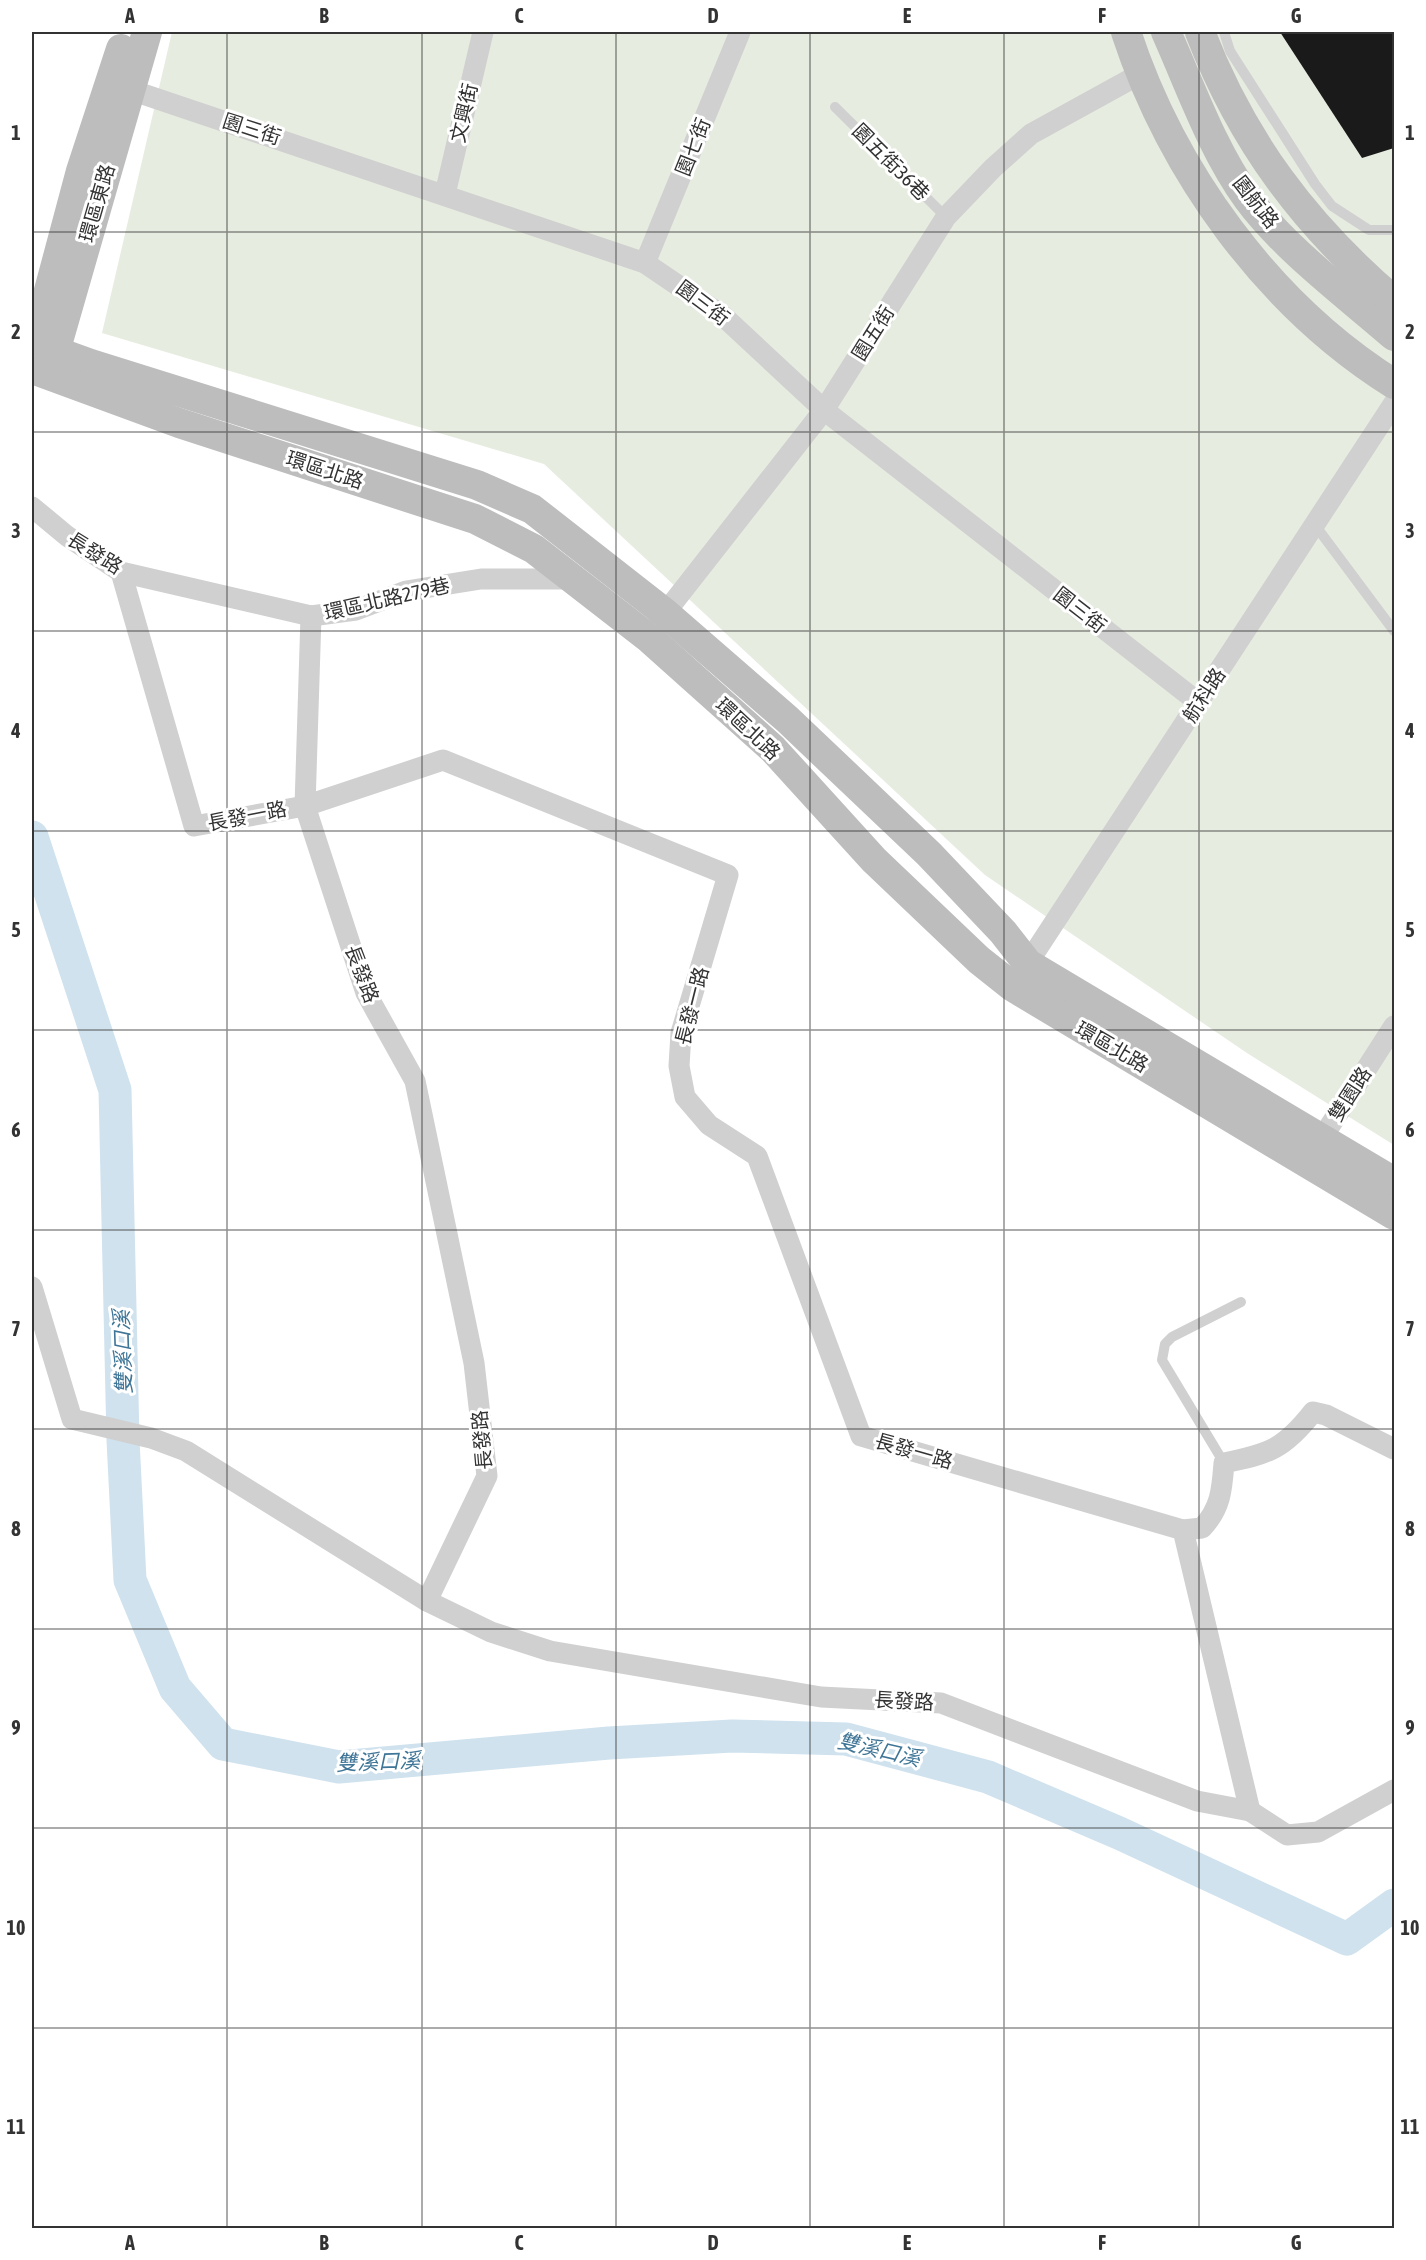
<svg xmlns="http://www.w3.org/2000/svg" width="1426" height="2260" viewBox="0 0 1426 2260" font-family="'Asap Condensed','Noto Sans TC',sans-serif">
  <rect width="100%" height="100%" fill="#fff"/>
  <path fill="#e6ecdf" d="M 172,32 L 1394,32 L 1394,1145 L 1247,1053 L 985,875 L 544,464 L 102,333 Z"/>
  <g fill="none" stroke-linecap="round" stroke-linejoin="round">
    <path stroke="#cfe2ee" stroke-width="33" d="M 32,837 L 115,1090 L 123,1440 L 130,1580 L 175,1688 L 223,1744 L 339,1767 L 609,1743 L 732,1736 L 846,1739 L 988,1777 L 1119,1833 L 1347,1939 L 1394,1905"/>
  </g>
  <path fill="#1a1a1a" d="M 1280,32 L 1394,32 L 1394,148 L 1362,158 Z"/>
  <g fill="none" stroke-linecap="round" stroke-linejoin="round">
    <g stroke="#d0d0d0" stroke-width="10">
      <path d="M 1224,32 L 1230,51 L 1315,184 L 1332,206 L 1369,230 L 1394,230"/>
      <path d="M 835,107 L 946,217"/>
      <path d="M 1315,525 L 1394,631"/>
      <path d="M 1224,1463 L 1162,1360 L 1165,1344 L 1172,1337 L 1241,1302"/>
    </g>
    <g stroke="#d0d0d0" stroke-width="21">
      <path d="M 119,86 L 645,263 L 723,316 L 824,410 L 1199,703"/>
      <path d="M 445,194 L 483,32"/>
      <path d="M 645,263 L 740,32"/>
      <path d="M 32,507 L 67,536 L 121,572 L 311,616 L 356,610 L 406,591 L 481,579 L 570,579"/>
      <path d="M 121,572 L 194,826 L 305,806 L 443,760 L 728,875 L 681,1033 L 679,1066 L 685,1097 L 709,1125 L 757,1156 L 861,1436 L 1183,1530 L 1250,1811"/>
      <path d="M 311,616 L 305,806 L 366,993 L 415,1081 L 474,1363 L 487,1476 L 427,1601"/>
      <path d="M 658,625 L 665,613 L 824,410 L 946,217 L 993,168 L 1031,134 L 1140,74"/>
      <path d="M 1020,975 L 1394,403"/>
      <path d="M 1315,1149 L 1394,1026"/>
      <path d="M 32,1287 L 72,1419 L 151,1438 L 186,1451 L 427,1601 L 491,1632 L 550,1651 L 821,1697 L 941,1703 L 1197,1801 L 1250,1811 L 1287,1835 L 1318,1832 L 1394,1790"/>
      <path d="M 1183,1530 L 1202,1528 C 1221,1508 1222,1489 1224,1463 C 1269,1454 1284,1449 1313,1412 L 1326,1415 L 1394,1449"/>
    </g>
    <g stroke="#bdbdbd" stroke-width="30">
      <path d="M 1126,32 C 1172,172 1268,305 1394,384"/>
      <path d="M 1166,32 C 1191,88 1212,149 1248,199 C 1285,249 1347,295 1394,336"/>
      <path d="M 1200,32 C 1242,141 1305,225 1394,301"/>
      <path d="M 32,334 L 55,351 L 91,364 L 477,485 L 532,509 L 665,613 L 787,719 L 929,854 L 1003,932 L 1028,964 L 1394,1182"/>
      <path d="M 32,354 L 81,171 L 121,49"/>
      <path d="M 32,369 L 179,423 L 475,519 L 534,549 L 650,639 L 773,749 L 874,860 L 979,960 L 1013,987 L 1394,1215"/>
      <path d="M 50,369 L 147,32"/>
    </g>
  </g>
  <path fill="none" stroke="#333" stroke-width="1.5" stroke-opacity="0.55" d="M 227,32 L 227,2228M 422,32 L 422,2228M 616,32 L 616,2228M 810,32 L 810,2228M 1004,32 L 1004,2228M 1199,32 L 1199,2228M 32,232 L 1394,232M 32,432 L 1394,432M 32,631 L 1394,631M 32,831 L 1394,831M 32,1030 L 1394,1030M 32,1230 L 1394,1230M 32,1429 L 1394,1429M 32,1629 L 1394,1629M 32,1828 L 1394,1828M 32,2028 L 1394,2028"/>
  <g text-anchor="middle" stroke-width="6" stroke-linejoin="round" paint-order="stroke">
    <g font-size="20" fill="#333" stroke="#fff">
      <text transform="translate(464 113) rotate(-77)" y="7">文興街</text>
      <text transform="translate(252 129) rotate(18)" y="7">園三街</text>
      <text transform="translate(693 147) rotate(-68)" y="7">園七街</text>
      <text transform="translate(891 162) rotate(45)" y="7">園五街36巷</text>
      <text transform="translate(1256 202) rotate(52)" y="7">園航路</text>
      <text transform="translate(97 203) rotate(-74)" y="7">環區東路</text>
      <text transform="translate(703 303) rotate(37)" y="7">園三街</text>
      <text transform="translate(873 333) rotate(-58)" y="7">園五街</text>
      <text transform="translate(325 470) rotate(18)" y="7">環區北路</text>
      <text transform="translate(95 553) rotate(32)" y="7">長發路</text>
      <text transform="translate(387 599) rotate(-13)" y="7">環區北路279巷</text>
      <text transform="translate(1080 610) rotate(38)" y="7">園三街</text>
      <text transform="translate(1204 695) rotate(-57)" y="7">航科路</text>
      <text transform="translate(748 729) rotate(43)" y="7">環區北路</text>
      <text transform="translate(247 816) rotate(-11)" y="7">長發一路</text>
      <text transform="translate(362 974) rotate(69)" y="7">長發路</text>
      <text transform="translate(692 1006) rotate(-76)" y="7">長發一路</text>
      <text transform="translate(1112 1047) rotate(30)" y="7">環區北路</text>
      <text transform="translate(1350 1094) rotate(-57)" y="7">雙園路</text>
      <text transform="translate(482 1440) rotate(-95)" y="7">長發路</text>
      <text transform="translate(914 1451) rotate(16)" y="7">長發一路</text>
      <text transform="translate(904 1701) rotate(3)" y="7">長發路</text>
    </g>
    <g font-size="21" font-style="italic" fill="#3f7597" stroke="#fff">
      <text transform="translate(123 1352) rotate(-92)" y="7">雙溪口溪</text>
      <text transform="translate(879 1750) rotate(13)" y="7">雙溪口溪</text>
      <text transform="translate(378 1762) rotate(-2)" y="7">雙溪口溪</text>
    </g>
  </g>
  <rect width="1426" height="2260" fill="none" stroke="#ffffff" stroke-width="66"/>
  <rect x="33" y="33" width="1360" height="2194" fill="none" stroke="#333" stroke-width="2"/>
  <g font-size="20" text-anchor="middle" font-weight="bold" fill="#333">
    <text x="130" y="23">A</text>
    <text x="324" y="23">B</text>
    <text x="519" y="23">C</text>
    <text x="713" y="23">D</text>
    <text x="907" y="23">E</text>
    <text x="1102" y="23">F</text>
    <text x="1296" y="23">G</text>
    <text x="16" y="140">1</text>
    <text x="1410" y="140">1</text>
    <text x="16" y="339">2</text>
    <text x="1410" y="339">2</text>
    <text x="16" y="538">3</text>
    <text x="1410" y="538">3</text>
    <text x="16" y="738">4</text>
    <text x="1410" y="738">4</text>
    <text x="16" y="937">5</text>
    <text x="1410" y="937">5</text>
    <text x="16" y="1137">6</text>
    <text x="1410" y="1137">6</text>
    <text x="16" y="1336">7</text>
    <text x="1410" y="1336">7</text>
    <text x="16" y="1536">8</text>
    <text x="1410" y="1536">8</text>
    <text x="16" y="1735">9</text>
    <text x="1410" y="1735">9</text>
    <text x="16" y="1935">10</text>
    <text x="1410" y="1935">10</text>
    <text x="16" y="2134">11</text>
    <text x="1410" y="2134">11</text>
    <text x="130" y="2250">A</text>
    <text x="324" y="2250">B</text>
    <text x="519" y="2250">C</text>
    <text x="713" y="2250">D</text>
    <text x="907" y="2250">E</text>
    <text x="1102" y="2250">F</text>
    <text x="1296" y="2250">G</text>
  </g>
</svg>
